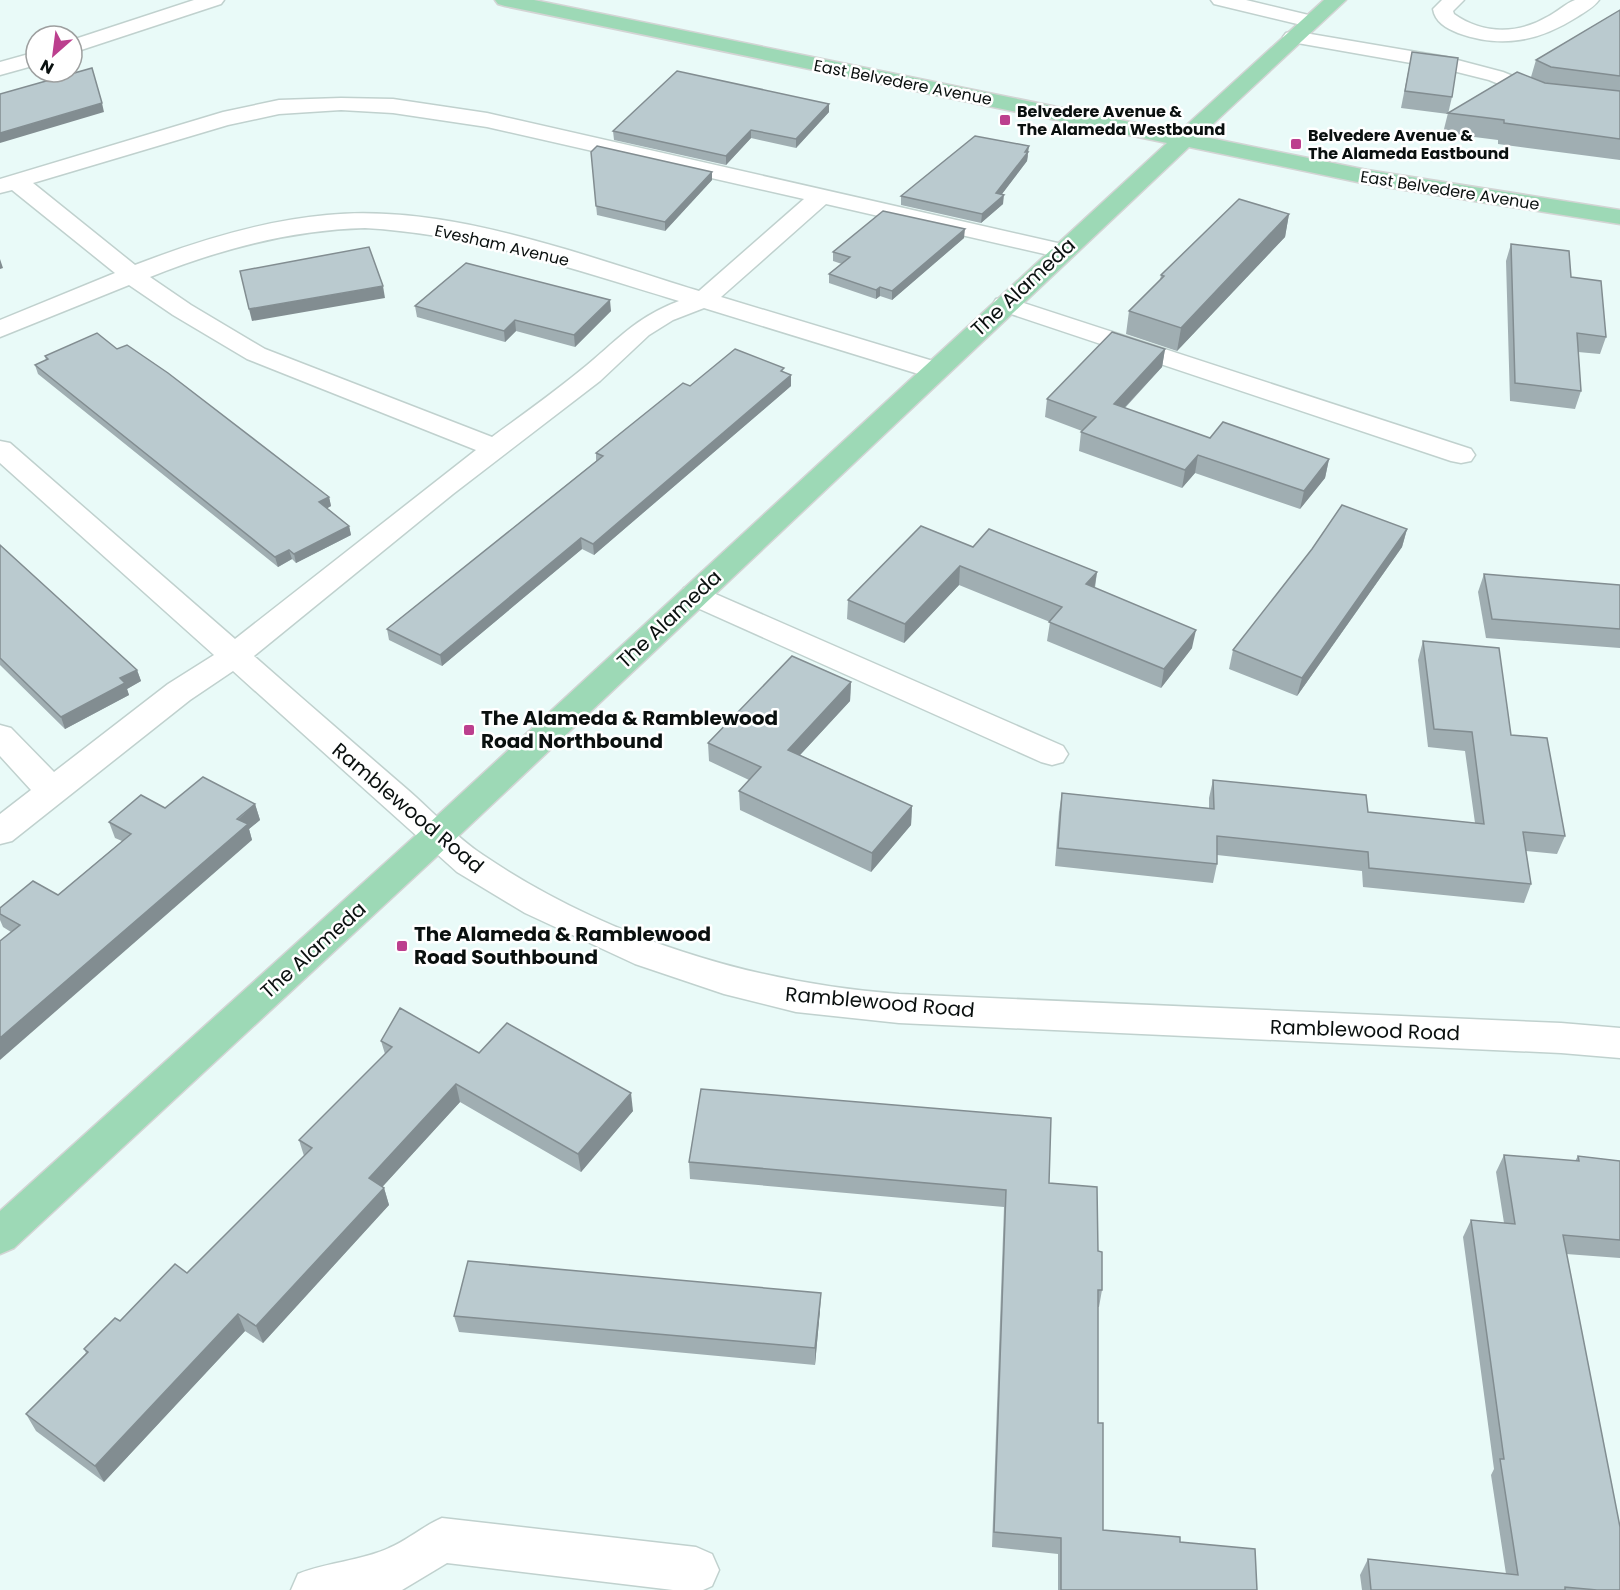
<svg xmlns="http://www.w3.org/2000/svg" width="1620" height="1590" viewBox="0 0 1620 1590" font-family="Poppins,sans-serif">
  <rect width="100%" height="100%" fill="#e9faf8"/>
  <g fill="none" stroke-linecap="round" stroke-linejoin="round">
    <defs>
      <g id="minor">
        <path d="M 194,0 L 224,0 L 221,4 L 72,53 L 72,40 Z"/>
        <path d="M 1211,0 L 1246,0 L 1317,17 L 1320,21 L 1317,25 L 1310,27 L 1214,4 Z"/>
        <path d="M 1442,0 L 1464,0 L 1453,11 L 1454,14 C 1482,34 1517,35 1547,17 C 1556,13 1566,3 1575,0 C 1582,0 1592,0 1599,0 C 1594,7 1585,12 1577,17 C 1539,41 1502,49 1458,33 C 1446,28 1435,22 1433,9 Z"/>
        <path d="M 1293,31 L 1446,57 L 1503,72 L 1545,89 L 1620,99 L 1620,111 L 1540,101 L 1489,80 L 1445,69 L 1286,41 L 1283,37 L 1286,33 Z"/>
        <path d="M 36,52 L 36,65 L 0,75 L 0,62 Z"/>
        <path d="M 341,98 L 393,99 L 487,113 L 1062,244 L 1071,246 L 1074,251 L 1071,256 L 1062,258 L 826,204 L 721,297 L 943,364 L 947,370 L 943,376 L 934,378 L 925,376 L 704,308 L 673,320 L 649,335 L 600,381 L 453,494 L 254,656 C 305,701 356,745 408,790 C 432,811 456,837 483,855 C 606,938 752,983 899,994 L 1561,1023 L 1620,1028 L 1620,1058 L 1561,1053 L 899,1023 L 796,1012 L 724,994 L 635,964 L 525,913 L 457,872 L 233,671 L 190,700 L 12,841 L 0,844 L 0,814 L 31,790 L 0,756 L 0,725 L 11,728 L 54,772 L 168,684 L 214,655 L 0,463 L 0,441 L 10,443 L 235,639 L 476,450 L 247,359 L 173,315 L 129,285 L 0,337 L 0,320 L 115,273 L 12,190 L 0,193 L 0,179 L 223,112 L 279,100 ZM 341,110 L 393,113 L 487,127 L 804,199 L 699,291 C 584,256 449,203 327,215 C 261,221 197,241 135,265 L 33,183 L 228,125 L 279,114 ZM 365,228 C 474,234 576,270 679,301 C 634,318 617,341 581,370 C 553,393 522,415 492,437 L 265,349 L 191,305 L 150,277 C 220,249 290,230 365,228 Z"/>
        <path d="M 1005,297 L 1471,449 L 1475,455 L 1471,461 L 1461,463 L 1451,461 L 996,309 L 993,304 L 996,299 Z"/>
        <path d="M 695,585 L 1063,746 L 1068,754 L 1063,762 L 1052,765 L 1041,762 L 684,602 L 680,595 L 684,588 Z"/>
        <path d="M 442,1518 L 696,1547 L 712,1554 L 719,1570 L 712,1586 L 703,1590 L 673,1590 L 447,1563 L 402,1590 L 291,1590 L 298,1574 C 327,1562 361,1561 389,1548 C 408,1540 423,1526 442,1518 Z"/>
      </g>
      <path id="major" d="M 495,0 L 534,0 L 1179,132 L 1324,0 L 1346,0 L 1200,136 L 1367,170 L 1620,210 L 1620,224 L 1367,184 L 1189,147 L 449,845 L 14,1248 L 0,1254 L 0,1211 L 425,827 L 1167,143 L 505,6 L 498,4 Z"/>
    </defs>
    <use href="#minor" stroke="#c0d1ce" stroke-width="3"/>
    <use href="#major" stroke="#d3d4d4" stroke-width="3"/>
    <use href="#minor" fill="#fff" fill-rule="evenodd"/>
    <use href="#major" fill="#9dd9b6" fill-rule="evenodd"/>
  </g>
  <g fill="#a0aeb2">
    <path d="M 1620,10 L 1620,160 L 1498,144 L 1498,140 L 1443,133 L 1448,113 L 1531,77 L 1536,60 Z"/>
    <path d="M 1412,52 L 1452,97 L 1448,114 L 1401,108 Z"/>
    <path d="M 829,104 L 829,112 L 796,148 L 751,138 L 726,165 L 614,140 L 613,131 Z"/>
    <path d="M 591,152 L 712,180 L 665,231 L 597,215 Z"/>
    <path d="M 1028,155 L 1027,161 L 1001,195 L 1003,204 L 981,223 L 901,205 L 901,196 Z"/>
    <path d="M 1289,214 L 1285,237 L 1177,351 L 1126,334 L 1129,311 L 1160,280 L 1161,275 Z"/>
    <path d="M 964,238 L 892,300 L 880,296 L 876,299 L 829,283 L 829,274 L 842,264 L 833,261 L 833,252 Z"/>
    <path d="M 1511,244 L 1571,277 L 1606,337 L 1600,354 L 1578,352 L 1581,391 L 1575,409 L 1510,401 L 1506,261 Z"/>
    <path d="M 415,306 L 611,311 L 575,347 L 516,331 L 505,342 L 417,317 Z"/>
    <path d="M 117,349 L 329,497 L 331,506 L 327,508 L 349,526 L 351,535 L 296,563 L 292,559 L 278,567 L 38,374 L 35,365 L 46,360 L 45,356 Z"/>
    <path d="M 1165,349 L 1162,367 L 1125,408 L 1210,438 L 1329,459 L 1325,478 L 1300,509 L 1195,473 L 1182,488 L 1079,451 L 1081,432 L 1082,431 L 1045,417 L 1047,399 Z"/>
    <path d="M 784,373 L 791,386 L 594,555 L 582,549 L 442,666 L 389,640 L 387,629 L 596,461 L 596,453 L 690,386 Z"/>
    <path d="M 1407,529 L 1402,547 L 1297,696 L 1229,669 L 1233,650 Z"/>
    <path d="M 0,545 L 137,670 L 141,681 L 127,689 L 129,695 L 65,729 L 0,665 Z"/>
    <path d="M 973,547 L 1097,572 L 1095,588 L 1192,648 L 1161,688 L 1047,641 L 1050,622 L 959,585 L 904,643 L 847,619 L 848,600 Z"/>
    <path d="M 1484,574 L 1620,585 L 1620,648 L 1486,638 L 1478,592 Z"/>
    <path d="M 1423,641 L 1511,735 L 1565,836 L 1557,854 L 1526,851 L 1531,884 L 1524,903 L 1363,887 L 1362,871 L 1217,855 L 1217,864 L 1213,883 L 1055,866 L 1059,812 L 1062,793 L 1209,808 L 1209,798 L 1213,780 L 1368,812 L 1475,823 L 1465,751 L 1428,747 L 1418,660 Z"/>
    <path d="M 851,682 L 850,701 L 800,755 L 912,806 L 911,825 L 871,872 L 740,810 L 739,791 L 749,780 L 709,761 L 708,743 Z"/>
    <path d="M 255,804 L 260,820 L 249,829 L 252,840 L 11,932 L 3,927 L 0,920 L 0,908 L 58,895 L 122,841 L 115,838 L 109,822 L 165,808 Z"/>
    <path d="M 381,1041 L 479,1053 L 633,1111 L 581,1172 L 460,1102 L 382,1187 L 384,1188 L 389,1205 L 263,1343 L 245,1331 L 104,1482 L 36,1431 L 26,1414 L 86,1353 L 84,1349 L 120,1321 L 187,1273 L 304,1156 L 299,1140 L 385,1054 Z"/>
    <path d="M 1504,1155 L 1575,1161 L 1578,1156 L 1620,1161 L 1620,1258 L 1566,1254 L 1620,1590 L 1362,1590 L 1360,1575 L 1368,1559 L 1506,1574 L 1491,1475 L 1494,1469 L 1463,1237 L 1471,1220 L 1504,1223 L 1496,1172 Z"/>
    <path d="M 689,1162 L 1049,1183 L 1098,1251 L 1102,1290 L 1099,1307 L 1098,1307 L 1098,1423 L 1103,1530 L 1180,1542 L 1257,1590 L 1058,1590 L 1058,1554 L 992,1547 L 1004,1207 L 690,1179 Z"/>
    <path d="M 820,1310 L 815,1365 L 459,1332 L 454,1316 Z"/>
  </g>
  <g fill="#828d91">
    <path d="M 102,103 L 104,112 L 0,143 L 0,133 Z"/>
    <path d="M 829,104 L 829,112 L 796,148 L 796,139 Z"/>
    <path d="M 751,130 L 751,138 L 726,165 L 726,156 Z"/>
    <path d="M 1029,146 L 1027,161 L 996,202 L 996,193 Z"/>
    <path d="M 712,172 L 712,180 L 665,231 L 665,222 Z"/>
    <path d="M 1004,195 L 1003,204 L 981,223 L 982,214 Z"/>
    <path d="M 1289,214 L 1285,237 L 1177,351 L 1181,328 Z"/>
    <path d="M 965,229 L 964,238 L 892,300 L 892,291 Z"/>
    <path d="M 0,259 L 3,268 L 0,269 Z"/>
    <path d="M 383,286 L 385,298 L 252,321 L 249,309 Z"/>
    <path d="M 880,287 L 880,296 L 876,299 L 876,290 Z"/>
    <path d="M 610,300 L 611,311 L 575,347 L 574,335 Z"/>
    <path d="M 515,320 L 516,331 L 505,342 L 504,331 Z"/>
    <path d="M 1165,349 L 1162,367 L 1111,422 L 1114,404 Z"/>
    <path d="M 791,375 L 791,386 L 594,555 L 593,544 Z"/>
    <path d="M 1198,455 L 1195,473 L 1182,488 L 1185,470 Z"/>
    <path d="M 1329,459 L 1325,478 L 1300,509 L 1304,491 Z"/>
    <path d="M 329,497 L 331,506 L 321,512 L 319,502 Z"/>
    <path d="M 349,526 L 351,535 L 296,563 L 294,554 Z"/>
    <path d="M 1407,529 L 1402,547 L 1297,696 L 1302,678 Z"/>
    <path d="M 581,538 L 582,549 L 442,666 L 440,655 Z"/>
    <path d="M 289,550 L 292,559 L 278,567 L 275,557 Z"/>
    <path d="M 960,566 L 959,585 L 904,643 L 905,624 Z"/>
    <path d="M 1097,572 L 1094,590 L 1086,584 Z"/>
    <path d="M 1196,630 L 1192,648 L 1161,688 L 1164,669 Z"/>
    <path d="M 137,670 L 141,681 L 127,689 L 129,695 L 65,729 L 61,717 L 120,678 Z"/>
    <path d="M 851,682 L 850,701 L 788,768 L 788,750 Z"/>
    <path d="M 255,804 L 260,820 L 249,829 L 252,840 L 0,1060 L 0,1038 Z"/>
    <path d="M 912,806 L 911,825 L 871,872 L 872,853 Z"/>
    <path d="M 456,1084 L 460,1102 L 374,1196 L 369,1178 Z"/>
    <path d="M 631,1093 L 633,1111 L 581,1172 L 578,1154 Z"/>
    <path d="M 384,1188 L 389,1205 L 263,1343 L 256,1326 Z"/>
    <path d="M 821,1293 L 820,1310 L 815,1365 L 815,1348 Z"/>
    <path d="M 238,1314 L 245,1331 L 104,1482 L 95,1466 Z"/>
  </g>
  <g fill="#bacacf" stroke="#828d91" stroke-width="1.5">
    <path d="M 1620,10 L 1620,76 L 1551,67 L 1536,60 Z"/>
    <path d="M 1412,52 L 1458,58 L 1452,97 L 1405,91 Z"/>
    <path d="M 92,68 L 102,103 L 0,133 L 0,94 Z"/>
    <path d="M 677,71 L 829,104 L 796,139 L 751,130 L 726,156 L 613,131 Z"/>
    <path d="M 1517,72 L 1545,83 L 1620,91 L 1620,139 L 1504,123 L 1504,120 L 1448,113 Z"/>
    <path d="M 975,136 L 1029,146 L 1025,152 L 1028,152 L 996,193 L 1004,195 L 982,214 L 901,196 Z"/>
    <path d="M 597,146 L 712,172 L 665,222 L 596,206 L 591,152 Z"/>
    <path d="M 1239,199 L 1289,214 L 1181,328 L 1129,311 L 1164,276 L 1161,275 Z"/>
    <path d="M 883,211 L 965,229 L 892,291 L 880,287 L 876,290 L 829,274 L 850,257 L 833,252 Z"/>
    <path d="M 1511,244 L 1569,251 L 1571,277 L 1601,281 L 1606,337 L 1577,333 L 1581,391 L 1515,383 Z"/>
    <path d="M 369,247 L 383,286 L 249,309 L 240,271 Z"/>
    <path d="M 466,263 L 610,300 L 574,335 L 515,320 L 504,331 L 415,306 Z"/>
    <path d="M 1112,332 L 1165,349 L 1114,404 L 1210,438 L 1223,422 L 1329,459 L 1304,491 L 1198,455 L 1185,470 L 1081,432 L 1096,417 L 1047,399 Z"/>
    <path d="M 97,333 L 117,349 L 127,345 L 168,373 L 329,497 L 319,502 L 349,526 L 294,554 L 289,550 L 275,557 L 35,365 L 48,359 L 45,356 Z"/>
    <path d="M 735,349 L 784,368 L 781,371 L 791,375 L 593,544 L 581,538 L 440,655 L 387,629 L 603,456 L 596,453 L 683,383 L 690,386 Z"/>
    <path d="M 1342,505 L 1407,529 L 1302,678 L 1233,650 L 1312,549 Z"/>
    <path d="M 921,526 L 973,547 L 989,529 L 1097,572 L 1086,584 L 1196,630 L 1164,669 L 1049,622 L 1062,607 L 960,566 L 905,624 L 848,600 Z"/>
    <path d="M 0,545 L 137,670 L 120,678 L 125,683 L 61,717 L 0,658 Z"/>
    <path d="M 1484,574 L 1620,585 L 1620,629 L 1492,619 Z"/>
    <path d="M 1423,641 L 1499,648 L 1511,735 L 1547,738 L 1565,836 L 1523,832 L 1531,884 L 1369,868 L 1368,852 L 1217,836 L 1217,864 L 1058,848 L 1062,793 L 1214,809 L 1213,780 L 1366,795 L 1368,812 L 1484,824 L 1472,732 L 1434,729 Z"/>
    <path d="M 792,656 L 851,682 L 788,750 L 912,806 L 872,853 L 739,791 L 761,767 L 708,743 Z"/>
    <path d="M 203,777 L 255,804 L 237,819 L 248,824 L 0,1038 L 0,941 L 20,925 L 0,914 L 0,908 L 33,881 L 58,895 L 131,834 L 109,822 L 141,795 L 165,808 Z"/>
    <path d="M 400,1008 L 479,1053 L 507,1023 L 631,1093 L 578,1154 L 456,1084 L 369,1178 L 384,1188 L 256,1326 L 238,1314 L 95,1466 L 26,1414 L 88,1352 L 84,1349 L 115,1318 L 120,1321 L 175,1264 L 187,1273 L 312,1148 L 299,1140 L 392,1047 L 381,1041 Z"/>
    <path d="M 701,1089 L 1051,1118 L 1049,1183 L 1097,1187 L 1098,1251 L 1102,1252 L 1102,1290 L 1098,1290 L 1098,1423 L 1103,1423 L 1103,1530 L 1180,1537 L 1180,1542 L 1255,1549 L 1257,1590 L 1061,1590 L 1061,1538 L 994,1532 L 1006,1190 L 689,1162 Z"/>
    <path d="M 1504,1155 L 1579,1161 L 1578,1156 L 1620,1161 L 1620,1240 L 1563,1235 L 1620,1527 L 1620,1590 L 1597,1590 L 1565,1587 L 1565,1590 L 1371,1590 L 1368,1559 L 1518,1575 L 1500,1459 L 1504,1459 L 1471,1220 L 1515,1224 Z"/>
    <path d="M 468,1261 L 821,1293 L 815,1348 L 454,1316 Z"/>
  </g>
  <g fill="#bc3f8e" stroke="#fff" stroke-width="2">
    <rect x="999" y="114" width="12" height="12" rx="3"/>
    <rect x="1290" y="138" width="12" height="12" rx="3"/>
    <rect x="463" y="724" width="12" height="12" rx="3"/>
    <rect x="396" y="940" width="12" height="12" rx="3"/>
  </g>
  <g text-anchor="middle" stroke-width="5" stroke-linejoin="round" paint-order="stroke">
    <g font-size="16" fill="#0a100f" stroke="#fff">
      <text transform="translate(903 82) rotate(11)" y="6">East Belvedere Avenue</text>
      <text transform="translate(1450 190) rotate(9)" y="6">East Belvedere Avenue</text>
      <text transform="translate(502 245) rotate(13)" y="6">Evesham Avenue</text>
    </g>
    <g font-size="16" font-weight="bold" fill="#0a100f" stroke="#fff" text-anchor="start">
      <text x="1017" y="117">Belvedere Avenue &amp;<tspan x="1017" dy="18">The Alameda Westbound</tspan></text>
      <text x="1308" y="141">Belvedere Avenue &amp;<tspan x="1308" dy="18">The Alameda Eastbound</tspan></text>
    </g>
    <g font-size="20" fill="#0a100f" stroke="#fff">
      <text transform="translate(1023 287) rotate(-43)" y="7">The Alameda</text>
      <text transform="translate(669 619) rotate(-43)" y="7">The Alameda</text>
      <text transform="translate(408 808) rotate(40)" y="7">Ramblewood Road</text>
      <text transform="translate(313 950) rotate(-42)" y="7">The Alameda</text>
      <text transform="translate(880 1002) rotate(5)" y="7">Ramblewood Road</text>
      <text transform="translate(1365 1030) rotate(2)" y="7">Ramblewood Road</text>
    </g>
    <g font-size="20" font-weight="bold" fill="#0a100f" stroke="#fff" text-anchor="start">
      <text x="481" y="725">The Alameda &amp; Ramblewood<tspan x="481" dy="23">Road Northbound</tspan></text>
      <text x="414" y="941">The Alameda &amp; Ramblewood<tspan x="414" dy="23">Road Southbound</tspan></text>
    </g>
  </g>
  <g transform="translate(54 54) rotate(208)"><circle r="28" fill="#ffffff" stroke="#9d9f9f" stroke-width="1.5"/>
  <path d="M0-4.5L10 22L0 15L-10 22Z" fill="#bc3f8e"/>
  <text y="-9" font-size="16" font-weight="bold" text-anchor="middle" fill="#0a100f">N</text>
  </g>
</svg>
